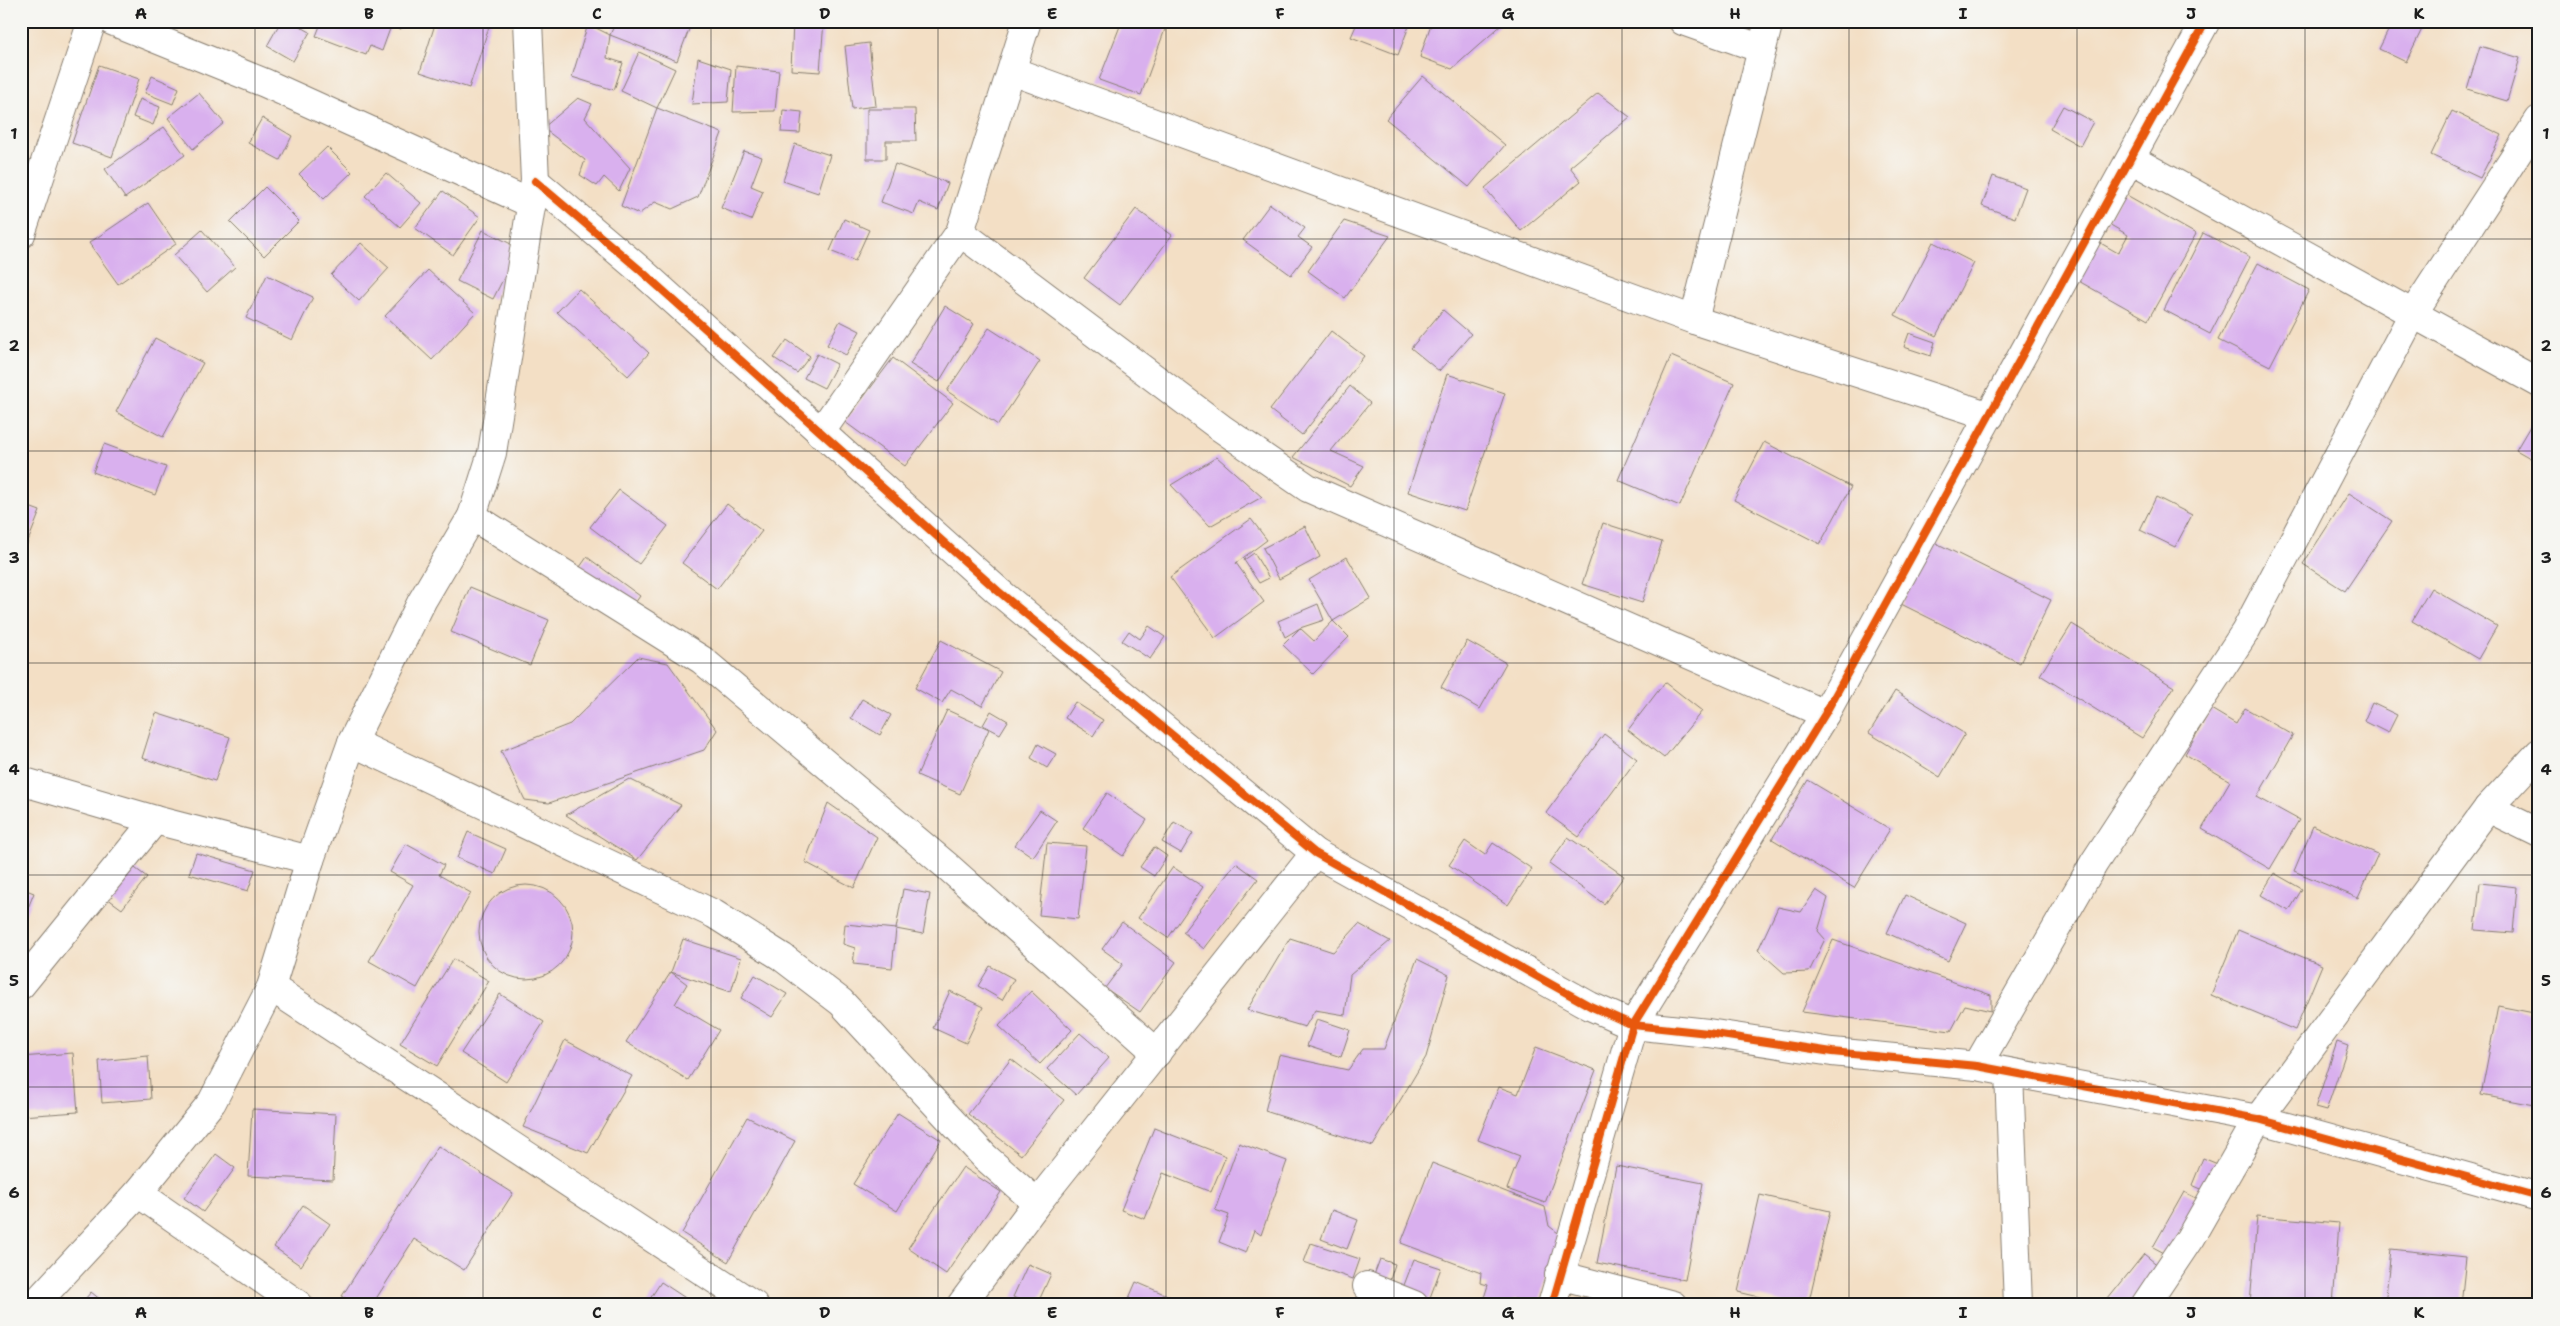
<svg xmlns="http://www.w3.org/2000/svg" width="2560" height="1326" viewBox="0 0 2560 1326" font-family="'Shantell Sans',sans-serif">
  <rect width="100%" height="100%" fill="#f6f6f2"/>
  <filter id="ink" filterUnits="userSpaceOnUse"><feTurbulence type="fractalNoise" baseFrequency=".02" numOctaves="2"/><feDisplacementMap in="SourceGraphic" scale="10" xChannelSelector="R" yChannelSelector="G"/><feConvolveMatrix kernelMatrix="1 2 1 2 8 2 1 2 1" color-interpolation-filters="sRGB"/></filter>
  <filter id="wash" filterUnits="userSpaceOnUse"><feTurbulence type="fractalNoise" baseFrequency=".0096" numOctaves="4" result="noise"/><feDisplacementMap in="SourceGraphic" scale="20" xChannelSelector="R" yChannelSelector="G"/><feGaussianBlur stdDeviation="1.12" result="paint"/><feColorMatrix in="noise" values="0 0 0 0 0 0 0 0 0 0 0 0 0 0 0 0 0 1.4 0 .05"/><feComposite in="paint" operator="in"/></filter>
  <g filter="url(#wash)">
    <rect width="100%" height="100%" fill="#f3dfc5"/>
    <g id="blocks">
      <g fill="#d9b0ee">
        <path d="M 281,21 L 291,21 L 310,32 L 293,61 L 267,46 Z"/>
        <path d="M 322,21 L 404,21 L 401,29 L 391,26 L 382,51 L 370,46 L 366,55 L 316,36 Z"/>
        <path d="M 436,21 L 491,21 L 469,88 L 420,72 Z"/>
        <path d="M 616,21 L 684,21 L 691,24 L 677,61 L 610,35 Z"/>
        <path d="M 793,21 L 824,21 L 820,72 L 791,70 Z"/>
        <path d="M 1122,21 L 1168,21 L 1141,95 L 1099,80 Z"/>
        <path d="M 1358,21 L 1411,21 L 1398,55 L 1351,37 Z"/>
        <path d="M 1432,21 L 1506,21 L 1452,69 L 1420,57 Z"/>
        <path d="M 2393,21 L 2411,21 L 2423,27 L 2406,62 L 2379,49 Z"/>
        <path d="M 588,24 L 610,35 L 607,58 L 623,63 L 614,90 L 572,77 Z"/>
        <path d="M 869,43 L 876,106 L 852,109 L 845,46 Z"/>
        <path d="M 2480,46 L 2520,58 L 2507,101 L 2467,89 Z"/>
        <path d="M 639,52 L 675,69 L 657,108 L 722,133 L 698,197 L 672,209 L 655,202 L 639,214 L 621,206 L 657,108 L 621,91 Z"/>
        <path d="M 698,58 L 731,69 L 728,102 L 692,104 Z"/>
        <path d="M 99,65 L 139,79 L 112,157 L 72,143 Z"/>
        <path d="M 736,66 L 779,71 L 775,111 L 733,112 Z"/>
        <path d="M 152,76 L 179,88 L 173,104 L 145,93 Z"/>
        <path d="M 1423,76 L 1505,145 L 1469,187 L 1386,119 Z"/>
        <path d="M 199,93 L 224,123 L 193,149 L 168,118 Z"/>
        <path d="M 1598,93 L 1630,117 L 1570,167 L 1581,181 L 1521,231 L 1485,188 Z"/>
        <path d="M 578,98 L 592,104 L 585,118 L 630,168 L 619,191 L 604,177 L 597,186 L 580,175 L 585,160 L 543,128 Z"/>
        <path d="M 140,99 L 160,107 L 153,125 L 133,117 Z"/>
        <path d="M 2063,106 L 2093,122 L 2080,146 L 2050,129 Z"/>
        <path d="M 867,109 L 915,109 L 916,141 L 886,141 L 886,159 L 867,159 Z"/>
        <path d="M 783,110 L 802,112 L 800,133 L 781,132 Z"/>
        <path d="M 2452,111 L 2502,135 L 2480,178 L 2431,155 Z"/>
        <path d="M 262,118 L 292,136 L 280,160 L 248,143 Z"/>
        <path d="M 164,127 L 185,155 L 125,198 L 105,169 Z"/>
        <path d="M 795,144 L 830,155 L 818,193 L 783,181 Z"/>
        <path d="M 327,147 L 352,172 L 324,199 L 299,174 Z"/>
        <path d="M 744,151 L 762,157 L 751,186 L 763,191 L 751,220 L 721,208 Z"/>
        <path d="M 895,164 L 948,183 L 938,210 L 919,202 L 914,214 L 881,202 Z"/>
        <path d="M 386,173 L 421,203 L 400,227 L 365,196 Z"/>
        <path d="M 1993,176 L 2026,188 L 2015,218 L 1982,206 Z"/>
        <path d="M 265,187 L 299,221 L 264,256 L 230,222 Z"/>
        <path d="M 443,191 L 480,217 L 453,255 L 415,228 Z"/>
        <path d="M 2123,193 L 2196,234 L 2148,320 L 2075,279 L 2097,241 L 2118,253 L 2128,235 L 2107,223 Z"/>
        <path d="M 148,203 L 176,244 L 118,284 L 89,243 Z"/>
        <path d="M 1270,204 L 1305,228 L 1298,237 L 1312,247 L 1291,275 L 1243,240 Z"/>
        <path d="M 1136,209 L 1172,235 L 1120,305 L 1084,278 Z"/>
        <path d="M 844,219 L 869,230 L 855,261 L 830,251 Z"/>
        <path d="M 1344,221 L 1390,236 L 1345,298 L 1308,271 Z"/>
        <path d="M 202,230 L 235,267 L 207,292 L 174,255 Z"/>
        <path d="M 483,230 L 519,248 L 493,299 L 457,281 Z"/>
        <path d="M 2203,233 L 2250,257 L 2210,334 L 2164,310 Z"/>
        <path d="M 1933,242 L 1974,263 L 1936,336 L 1895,315 Z"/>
        <path d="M 361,243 L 389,268 L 359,301 L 331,275 Z"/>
        <path d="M 2258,263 L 2309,290 L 2270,366 L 2218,340 Z"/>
        <path d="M 428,270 L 475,313 L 432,360 L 385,316 Z"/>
        <path d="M 267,275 L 313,297 L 292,340 L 246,318 Z"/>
        <path d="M 579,289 L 649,353 L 628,376 L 557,312 Z"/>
        <path d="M 945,306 L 974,324 L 939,382 L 910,364 Z"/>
        <path d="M 1443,310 L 1471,334 L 1439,371 L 1411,348 Z"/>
        <path d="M 840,321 L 860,331 L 846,355 L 827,345 Z"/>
        <path d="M 989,328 L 1040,361 L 998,425 L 947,391 Z"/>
        <path d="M 1331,331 L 1364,356 L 1302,435 L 1270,410 Z"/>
        <path d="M 1909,333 L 1935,342 L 1931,356 L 1904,347 Z"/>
        <path d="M 155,338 L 203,363 L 163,437 L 116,412 Z"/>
        <path d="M 787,340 L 810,356 L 797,373 L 774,358 Z"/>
        <path d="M 817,354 L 837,364 L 824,388 L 804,378 Z"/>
        <path d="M 1671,356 L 1734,383 L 1680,506 L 1618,480 Z"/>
        <path d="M 893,358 L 953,403 L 905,466 L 845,422 Z"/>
        <path d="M 1447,374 L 1505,393 L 1465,511 L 1408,492 Z"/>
        <path d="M 1350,386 L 1370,403 L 1331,451 L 1364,466 L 1350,486 L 1293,457 Z"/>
        <path d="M 2539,411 L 2539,463 L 2516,450 Z"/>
        <path d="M 1764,442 L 1851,487 L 1820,544 L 1734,500 Z"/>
        <path d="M 104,444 L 166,467 L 155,495 L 93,472 Z"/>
        <path d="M 1217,457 L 1262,497 L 1210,526 L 1171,485 Z"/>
        <path d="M 619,490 L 668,526 L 639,564 L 590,527 Z"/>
        <path d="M 2349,493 L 2392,521 L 2345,591 L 2303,564 Z"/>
        <path d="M 2156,497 L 2192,515 L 2175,547 L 2140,530 Z"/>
        <path d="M 21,504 L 40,511 L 21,559 Z"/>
        <path d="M 727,504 L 762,531 L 717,589 L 682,563 Z"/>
        <path d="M 1251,519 L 1267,540 L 1236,563 L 1264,602 L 1215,638 L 1170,577 Z"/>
        <path d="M 1603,523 L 1662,542 L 1642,603 L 1582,584 Z"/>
        <path d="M 1305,526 L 1320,557 L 1279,579 L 1263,548 Z"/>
        <path d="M 1932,541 L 2051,600 L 2020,663 L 1901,604 Z"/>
        <path d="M 1254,553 L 1269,578 L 1259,583 L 1244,560 Z"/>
        <path d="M 587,557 L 640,596 L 633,606 L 580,567 Z"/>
        <path d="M 1347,557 L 1371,598 L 1333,621 L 1309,580 Z"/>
        <path d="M 470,587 L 549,620 L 530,665 L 451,632 Z"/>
        <path d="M 2431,588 L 2497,626 L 2478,659 L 2412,621 Z"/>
        <path d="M 1318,604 L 1324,620 L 1300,628 L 1314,641 L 1333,621 L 1349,637 L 1313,674 L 1283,645 L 1300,628 L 1285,637 L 1278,621 Z"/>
        <path d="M 2072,624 L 2174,687 L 2142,738 L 2040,675 Z"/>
        <path d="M 1149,626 L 1165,637 L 1150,659 L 1122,641 L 1129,631 L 1140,639 Z"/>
        <path d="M 941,640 L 1001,672 L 982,706 L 951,689 L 942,703 L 915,688 Z"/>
        <path d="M 1467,641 L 1506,663 L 1480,709 L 1441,687 Z"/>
        <path d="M 638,657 L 668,663 L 717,730 L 704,750 L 549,803 L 525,800 L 501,751 L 570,724 Z"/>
        <path d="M 1665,682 L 1702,711 L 1664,758 L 1628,730 Z"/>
        <path d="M 1895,691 L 1965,734 L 1940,777 L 1869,733 Z"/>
        <path d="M 862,699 L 891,715 L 880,735 L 851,718 Z"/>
        <path d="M 1075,702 L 1103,720 L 1093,736 L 1065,718 Z"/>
        <path d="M 2372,703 L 2397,715 L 2388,733 L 2364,721 Z"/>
        <path d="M 2245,708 L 2293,735 L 2257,797 L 2299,820 L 2270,869 L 2202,829 L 2230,781 L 2185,754 L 2211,709 L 2236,724 Z"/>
        <path d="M 947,710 L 989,729 L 960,794 L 917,775 Z"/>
        <path d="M 991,711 L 1008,721 L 1000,734 L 983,725 Z"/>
        <path d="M 156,713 L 230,737 L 215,781 L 142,758 Z"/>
        <path d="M 1604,734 L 1637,759 L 1579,837 L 1546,813 Z"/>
        <path d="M 1038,744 L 1056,754 L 1047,768 L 1031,758 Z"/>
        <path d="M 629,779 L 681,805 L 637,860 L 566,815 Z"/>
        <path d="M 1808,780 L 1890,829 L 1854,888 L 1772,839 Z"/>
        <path d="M 1107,793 L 1147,820 L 1123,856 L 1083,828 Z"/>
        <path d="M 828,803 L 877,837 L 854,888 L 805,862 Z"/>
        <path d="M 1040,810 L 1057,821 L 1033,857 L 1015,845 Z"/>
        <path d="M 1174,822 L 1193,833 L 1181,853 L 1162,842 Z"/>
        <path d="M 2313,826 L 2378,854 L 2358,898 L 2294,871 Z"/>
        <path d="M 468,832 L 506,849 L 495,874 L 457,858 Z"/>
        <path d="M 1568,837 L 1624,876 L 1604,904 L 1549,864 Z"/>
        <path d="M 1465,841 L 1485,855 L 1493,843 L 1532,869 L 1508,905 L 1449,865 Z"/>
        <path d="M 1047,843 L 1086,846 L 1078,919 L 1039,915 Z"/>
        <path d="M 406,844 L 444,865 L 439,875 L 471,893 L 417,988 L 369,961 L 413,885 L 390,872 Z"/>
        <path d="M 1154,847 L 1167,856 L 1154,876 L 1140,867 Z"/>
        <path d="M 196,853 L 255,870 L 248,891 L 189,874 Z"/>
        <path d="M 1236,863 L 1258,879 L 1204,949 L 1183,932 Z"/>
        <path d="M 132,866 L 147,877 L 122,909 L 107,898 Z"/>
        <path d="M 1173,867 L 1203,887 L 1168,938 L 1138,918 Z"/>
        <path d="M 2274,873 L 2302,889 L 2289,911 L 2261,895 Z"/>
        <path d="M 2480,883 L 2517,887 L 2513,933 L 2475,930 Z"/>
        <circle cx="526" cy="932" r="47"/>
        <path d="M 21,888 L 34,893 L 21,925 Z"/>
        <path d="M 903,889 L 930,894 L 923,934 L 896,929 L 892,968 L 853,964 L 855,948 L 843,944 L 845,924 L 896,929 Z"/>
        <path d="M 1816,890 L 1828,898 L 1818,931 L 1825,939 L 1809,972 L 1784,973 L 1758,950 L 1778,907 L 1801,912 Z"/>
        <path d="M 1905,895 L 1966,923 L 1948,961 L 1887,933 Z"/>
        <path d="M 1122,922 L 1176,962 L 1140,1012 L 1105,988 L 1123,964 L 1102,949 Z"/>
        <path d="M 1359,924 L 1390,941 L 1350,975 L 1345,1015 L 1315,1010 L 1305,1027 L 1247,1010 L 1290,938 L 1333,952 Z"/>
        <path d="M 2238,930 L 2322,965 L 2295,1030 L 2211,995 Z"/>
        <path d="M 683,939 L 741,958 L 731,992 L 671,972 Z"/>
        <path d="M 1833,940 L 1991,995 L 1991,1011 L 1965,1005 L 1951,1031 L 1802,1012 Z"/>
        <path d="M 453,959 L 489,981 L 437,1066 L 400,1044 Z"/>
        <path d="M 1417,959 L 1449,975 L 1426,1057 L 1373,1146 L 1265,1111 L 1279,1055 L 1348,1070 L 1363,1049 L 1384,1049 Z"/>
        <path d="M 990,966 L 1014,979 L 1002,1000 L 978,986 Z"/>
        <path d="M 671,972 L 687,984 L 675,1004 L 719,1030 L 688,1080 L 626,1042 Z"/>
        <path d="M 755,975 L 787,994 L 772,1017 L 741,998 Z"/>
        <path d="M 950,991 L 983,1007 L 966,1043 L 933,1028 Z"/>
        <path d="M 1031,991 L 1072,1030 L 1040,1064 L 999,1026 Z"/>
        <path d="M 500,994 L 544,1022 L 506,1082 L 461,1053 Z"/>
        <path d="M 2498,1006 L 2539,1014 L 2539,1106 L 2481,1095 Z"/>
        <path d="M 1317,1019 L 1350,1030 L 1341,1057 L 1307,1046 Z"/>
        <path d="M 1080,1033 L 1109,1058 L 1076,1095 L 1047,1069 Z"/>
        <path d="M 565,1040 L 632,1076 L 588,1153 L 523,1127 Z"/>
        <path d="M 2337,1042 L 2348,1046 L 2326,1111 L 2315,1108 Z"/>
        <path d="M 1536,1047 L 1596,1070 L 1545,1203 L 1507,1189 L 1520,1156 L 1478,1140 L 1499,1087 L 1518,1094 Z"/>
        <path d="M 73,1053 L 78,1112 L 21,1116 L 21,1057 Z"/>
        <path d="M 148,1056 L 151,1099 L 102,1103 L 99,1061 Z"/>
        <path d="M 1011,1059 L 1064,1100 L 1021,1155 L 968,1114 Z"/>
        <path d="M 252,1109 L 336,1114 L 333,1180 L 248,1176 Z"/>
        <path d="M 898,1113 L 941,1140 L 897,1211 L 853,1184 Z"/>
        <path d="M 747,1117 L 795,1141 L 728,1262 L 682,1233 Z"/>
        <path d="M 1154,1128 L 1226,1156 L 1211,1192 L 1163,1173 L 1145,1219 L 1121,1210 Z"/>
        <path d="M 1239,1143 L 1287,1161 L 1261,1235 L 1254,1230 L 1246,1253 L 1219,1242 L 1229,1215 L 1215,1210 Z"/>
        <path d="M 438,1146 L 513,1193 L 464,1270 L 414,1239 L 372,1305 L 356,1305 L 342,1296 Z"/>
        <path d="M 216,1154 L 235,1168 L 203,1212 L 184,1198 Z"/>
        <path d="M 2203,1158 L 2220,1165 L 2208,1192 L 2192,1185 Z"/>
        <path d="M 1432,1163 L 1545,1207 L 1549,1226 L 1562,1236 L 1538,1305 L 1514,1299 L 1511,1305 L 1495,1305 L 1483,1301 L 1488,1285 L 1480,1283 L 1481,1273 L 1401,1243 Z"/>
        <path d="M 1616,1166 L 1703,1183 L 1685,1280 L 1597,1263 Z"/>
        <path d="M 963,1167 L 1001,1192 L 946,1274 L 908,1248 Z"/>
        <path d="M 2184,1192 L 2198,1199 L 2168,1255 L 2153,1247 Z"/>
        <path d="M 1760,1195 L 1830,1211 L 1808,1305 L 1794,1305 L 1738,1292 Z"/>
        <path d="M 303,1205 L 330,1224 L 301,1266 L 274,1247 Z"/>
        <path d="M 1332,1210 L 1358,1220 L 1347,1249 L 1321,1239 Z"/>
        <path d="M 2257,1216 L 2339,1223 L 2333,1305 L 2250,1305 Z"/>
        <path d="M 1311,1243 L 1360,1259 L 1353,1279 L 1304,1262 Z"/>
        <path d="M 2391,1249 L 2466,1257 L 2461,1305 L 2385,1305 Z"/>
        <path d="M 2144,1254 L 2160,1267 L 2130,1305 L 2116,1305 L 2108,1299 Z"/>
        <path d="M 1380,1259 L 1395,1264 L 1387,1289 L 1371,1283 Z"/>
        <path d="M 1414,1259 L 1441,1268 L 1428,1303 L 1401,1293 Z"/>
        <path d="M 1028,1264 L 1051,1274 L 1037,1305 L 1030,1305 L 1013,1297 Z"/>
        <path d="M 661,1282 L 696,1305 L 646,1305 Z"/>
        <path d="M 1136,1282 L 1183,1302 L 1183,1305 L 1126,1305 Z"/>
        <path d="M 91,1292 L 107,1305 L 80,1305 Z"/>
      </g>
    </g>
  </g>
  <g filter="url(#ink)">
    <use href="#blocks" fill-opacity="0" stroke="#887e70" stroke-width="1"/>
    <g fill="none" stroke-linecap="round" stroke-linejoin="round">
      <defs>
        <g id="minor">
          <path d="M 112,21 L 265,83 L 532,204"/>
          <path d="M 1683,21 L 1762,49"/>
          <path d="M 1012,71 L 1694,320 L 1990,416"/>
          <path d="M 2131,159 L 2539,383"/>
          <path d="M 535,181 L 640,270 L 998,591 L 1315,853 L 1590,1006 L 1633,1025 L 1708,1033 L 1832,1052 L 1977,1066 L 2258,1119 L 2539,1197"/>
          <path d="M 960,232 L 1221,428 L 1308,488 L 1825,714"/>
          <path d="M 21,234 L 92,21"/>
          <path d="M 1694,320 L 1769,21"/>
          <path d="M 820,433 L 960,232 L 1027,21"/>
          <path d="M 472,516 L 702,660 L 947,866 L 1157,1053"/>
          <path d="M 352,742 L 714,914 L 782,957 L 841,1002 L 985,1157 L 1037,1203"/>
          <path d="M 21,781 L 155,820 L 310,860"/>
          <path d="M 2488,808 L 2539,833"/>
          <path d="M 21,985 L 155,820"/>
          <path d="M 271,987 L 754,1305"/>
          <path d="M 1977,1066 L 2094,863 L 2245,632 L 2414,312 L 2539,120"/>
          <path d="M 2009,1073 L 2018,1305"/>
          <path d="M 138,1193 L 299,1305"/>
          <path d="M 1559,1275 L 1673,1305"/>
          <path d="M 1367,1286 L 1414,1305"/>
          <path d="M 34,1305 L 138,1193 L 212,1102 L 271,987 L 310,860 L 352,742 L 422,601 L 472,516 L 492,453 L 535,181 L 528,21"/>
          <path d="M 961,1305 L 1037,1203 L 1315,853"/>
          <path d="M 1552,1305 L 1633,1025 L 1825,714 L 2206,21"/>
          <path d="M 2145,1305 L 2190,1238 L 2258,1119 L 2488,808 L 2539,753"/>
        </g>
      </defs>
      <use href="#minor" stroke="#887e70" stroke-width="30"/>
      <use href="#minor" stroke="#fff" stroke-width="28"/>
      <defs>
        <g id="cycleway">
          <path d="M 535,181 L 640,270 L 998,591 L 1315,853 L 1590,1006 L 1633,1025 L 1708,1033 L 1832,1052 L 1977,1066 L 2258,1119 L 2539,1197"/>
          <path d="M 1552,1305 L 1633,1025 L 1825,714 L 2206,21"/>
        </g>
      </defs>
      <use href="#cycleway" stroke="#f6f6f2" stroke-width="11"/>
      <use href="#cycleway" stroke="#e8590c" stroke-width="8"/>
    </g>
  </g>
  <path fill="none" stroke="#1c1c1c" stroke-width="1" stroke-opacity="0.55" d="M 255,21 L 255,1305M 483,21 L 483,1305M 711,21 L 711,1305M 938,21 L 938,1305M 1166,21 L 1166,1305M 1394,21 L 1394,1305M 1622,21 L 1622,1305M 1849,21 L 1849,1305M 2077,21 L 2077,1305M 2305,21 L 2305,1305M 21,239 L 2539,239M 21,451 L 2539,451M 21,663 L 2539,663M 21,875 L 2539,875M 21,1087 L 2539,1087"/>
  <rect width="2560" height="1326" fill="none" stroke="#f6f6f2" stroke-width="55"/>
  <rect x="28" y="28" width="2504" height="1270" fill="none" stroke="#1c1c1c" stroke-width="2"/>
  <g font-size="16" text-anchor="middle" font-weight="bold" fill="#1c1c1c">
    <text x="141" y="19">A</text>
    <text x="369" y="19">B</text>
    <text x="597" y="19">C</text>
    <text x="825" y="19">D</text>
    <text x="1052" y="19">E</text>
    <text x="1280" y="19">F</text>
    <text x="1508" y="19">G</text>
    <text x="1735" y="19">H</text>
    <text x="1963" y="19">I</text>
    <text x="2191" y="19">J</text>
    <text x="2419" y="19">K</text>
    <text x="14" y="139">1</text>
    <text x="2546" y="139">1</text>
    <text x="14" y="351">2</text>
    <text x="2546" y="351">2</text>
    <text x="14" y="563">3</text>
    <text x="2546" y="563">3</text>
    <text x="14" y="775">4</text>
    <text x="2546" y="775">4</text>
    <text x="14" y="986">5</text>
    <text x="2546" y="986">5</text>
    <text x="14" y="1198">6</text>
    <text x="2546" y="1198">6</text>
    <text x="141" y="1318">A</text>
    <text x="369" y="1318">B</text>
    <text x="597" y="1318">C</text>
    <text x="825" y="1318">D</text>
    <text x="1052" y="1318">E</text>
    <text x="1280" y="1318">F</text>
    <text x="1508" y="1318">G</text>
    <text x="1735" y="1318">H</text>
    <text x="1963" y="1318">I</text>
    <text x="2191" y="1318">J</text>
    <text x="2419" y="1318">K</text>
  </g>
</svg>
